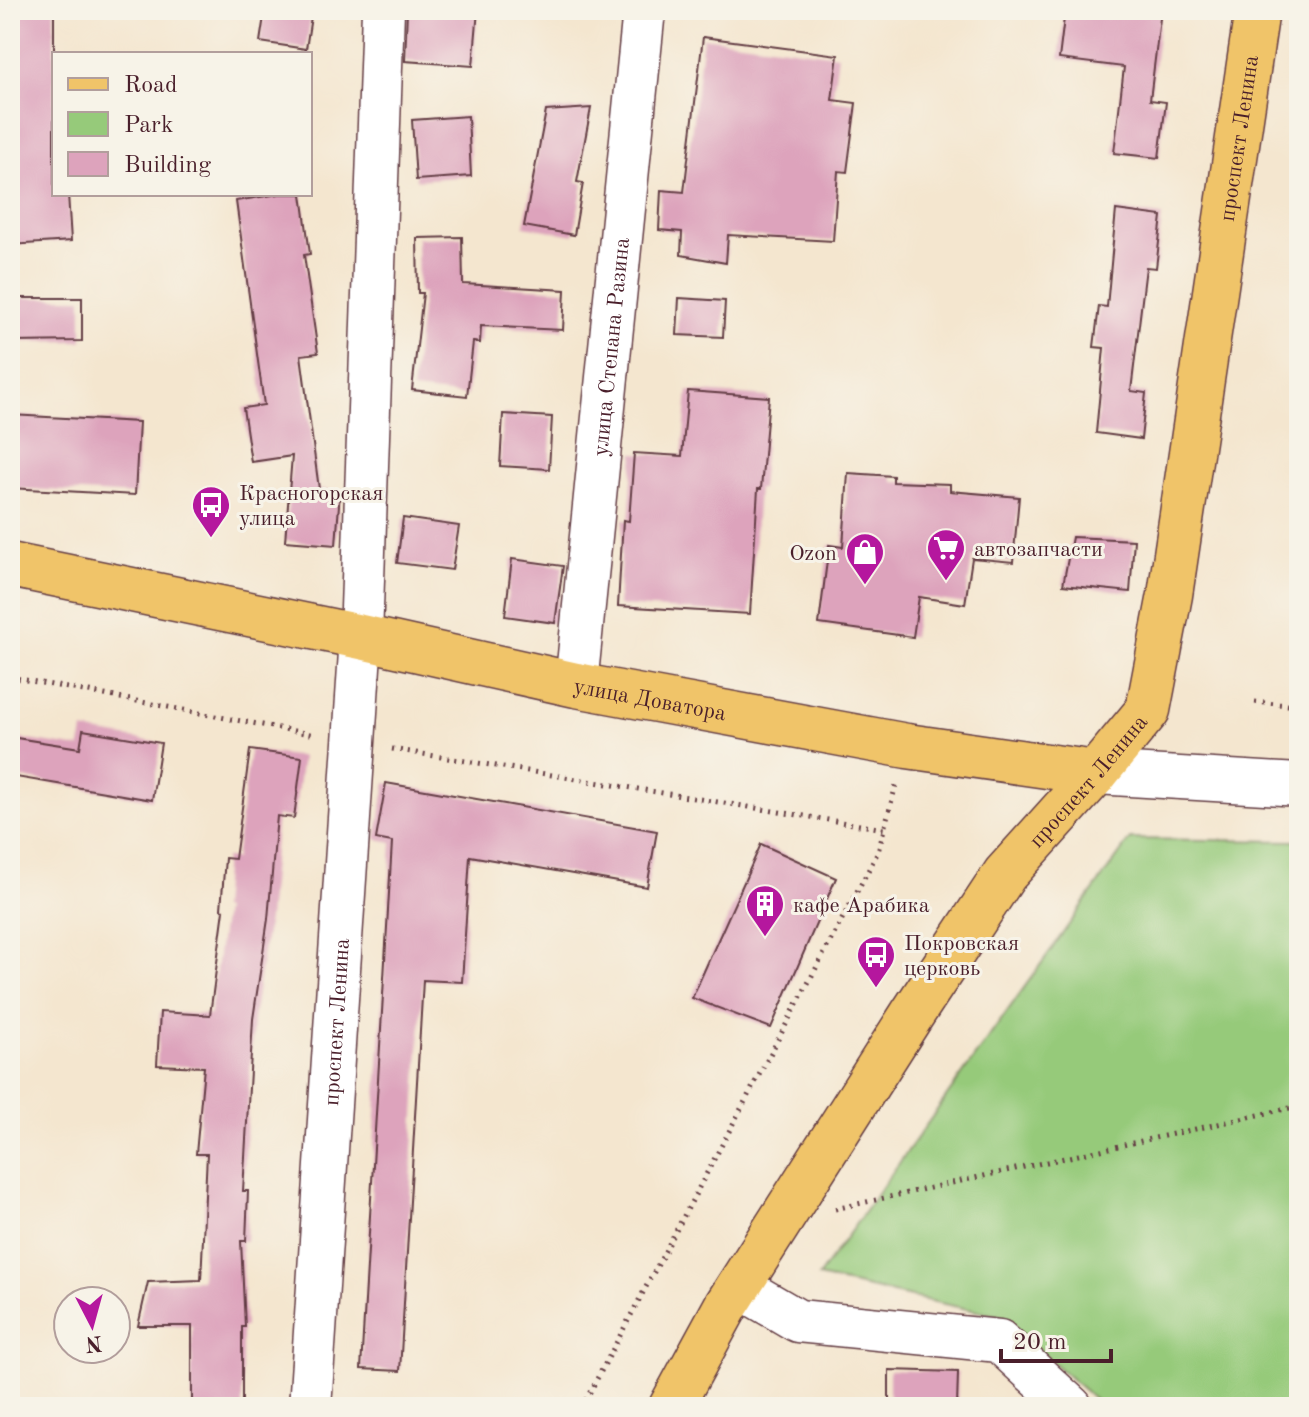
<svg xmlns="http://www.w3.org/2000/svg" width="1309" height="1417" viewBox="0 0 1309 1417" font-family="'Old Standard TT',serif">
  <rect width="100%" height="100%" fill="#f7f3e8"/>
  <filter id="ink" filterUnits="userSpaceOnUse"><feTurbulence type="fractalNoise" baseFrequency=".0125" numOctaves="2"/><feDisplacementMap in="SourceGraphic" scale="16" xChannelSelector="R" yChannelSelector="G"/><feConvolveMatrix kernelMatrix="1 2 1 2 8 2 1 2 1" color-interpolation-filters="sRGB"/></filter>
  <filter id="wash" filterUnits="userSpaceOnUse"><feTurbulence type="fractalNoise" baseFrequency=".006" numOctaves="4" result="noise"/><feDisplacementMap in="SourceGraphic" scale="32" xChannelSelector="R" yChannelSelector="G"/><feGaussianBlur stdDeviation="1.8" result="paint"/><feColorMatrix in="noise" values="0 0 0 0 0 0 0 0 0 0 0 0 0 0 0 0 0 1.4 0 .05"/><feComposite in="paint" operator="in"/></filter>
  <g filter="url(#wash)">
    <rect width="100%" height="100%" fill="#f4e6cf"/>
    <path fill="#96ca7a" stroke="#707452" stroke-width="2" d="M 1130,839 L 1299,841 L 1299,1407 L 1103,1407 L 1000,1316 L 818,1277 Z"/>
    <g id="blocks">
      <g fill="#dda3bc">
        <path d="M 10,10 L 54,10 L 54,194 L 68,194 L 71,241 L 10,245 L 10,191 L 19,190 L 10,108 Z"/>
        <path d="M 265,10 L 312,10 L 306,49 L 260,42 Z"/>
        <path d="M 407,10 L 478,10 L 473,66 L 405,61 Z"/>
        <path d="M 1065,10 L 1161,10 L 1150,100 L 1166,102 L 1159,158 L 1114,153 L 1124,67 L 1059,59 Z"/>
        <path d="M 703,37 L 838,55 L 832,100 L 856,103 L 847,172 L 838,171 L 833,241 L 728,235 L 726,263 L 681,255 L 682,232 L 659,230 L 661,190 L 684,192 Z"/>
        <path d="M 591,108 L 577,182 L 583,183 L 574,235 L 524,226 L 546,111 Z"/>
        <path d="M 468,116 L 471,176 L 416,180 L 412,120 Z"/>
        <path d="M 279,194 L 302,194 L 310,254 L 304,255 L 318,353 L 301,355 L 319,489 L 340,491 L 336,545 L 285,541 L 292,456 L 251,462 L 243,408 L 264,405 L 236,201 Z"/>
        <path d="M 1116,210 L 1162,216 L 1156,268 L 1146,267 L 1131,391 L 1146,393 L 1141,439 L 1096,433 L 1104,348 L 1094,347 L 1099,306 L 1107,307 Z"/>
        <path d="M 462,237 L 463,284 L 565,290 L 563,330 L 481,326 L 480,343 L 473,342 L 467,396 L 412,390 L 423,293 L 418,293 L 417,238 Z"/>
        <path d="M 11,298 L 82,298 L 82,341 L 11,342 Z"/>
        <path d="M 679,298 L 725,301 L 723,337 L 677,335 Z"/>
        <path d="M 688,391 L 769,397 L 761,489 L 758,489 L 750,614 L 618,606 L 623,520 L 629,521 L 634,453 L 682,456 Z"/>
        <path d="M 503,414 L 552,417 L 549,469 L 500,466 Z"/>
        <path d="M 10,415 L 139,422 L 135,495 L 10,488 Z"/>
        <path d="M 848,473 L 893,476 L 893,482 L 950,484 L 950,491 L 1019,497 L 1013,562 L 972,558 L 965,604 L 919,597 L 913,637 L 819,624 L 829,545 L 843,547 Z"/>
        <path d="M 403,518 L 459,526 L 452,570 L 397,563 Z"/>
        <path d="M 1072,537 L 1134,540 L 1130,592 L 1063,585 Z"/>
        <path d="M 512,559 L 563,566 L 555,623 L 505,616 Z"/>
        <path d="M 83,730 L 161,743 L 152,800 L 10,776 L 10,737 L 80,748 Z"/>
        <path d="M 250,750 L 302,757 L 294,818 L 277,816 L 268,919 L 253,1019 L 243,1191 L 248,1191 L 246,1241 L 241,1241 L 245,1327 L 242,1327 L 242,1407 L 192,1407 L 192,1326 L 138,1326 L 148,1282 L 201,1280 L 207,1154 L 196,1154 L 204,1067 L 157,1065 L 160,1012 L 210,1015 L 224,910 L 221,909 L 225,858 L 235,859 Z"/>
        <path d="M 386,783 L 657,831 L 647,887 L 470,856 L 462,982 L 423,980 L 400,1371 L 361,1369 L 392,842 L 376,839 Z"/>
        <path d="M 761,844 L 836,878 L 771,1028 L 692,998 Z"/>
        <path d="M 889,1370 L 958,1372 L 957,1407 L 889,1407 Z"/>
      </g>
    </g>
  </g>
  <g filter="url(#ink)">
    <use href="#blocks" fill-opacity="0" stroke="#643d44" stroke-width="2"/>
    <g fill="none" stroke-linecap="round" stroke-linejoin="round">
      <defs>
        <g id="minor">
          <path id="s1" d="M 576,685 L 644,10"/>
          <path d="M 1096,773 L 1299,785"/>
          <path d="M 738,1286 L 798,1321 L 999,1341 L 1071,1407"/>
          <path id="s2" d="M 310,1407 L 361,637 L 383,10"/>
        </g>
        <g id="major">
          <path id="s3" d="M 10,565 L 361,637 L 576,685 L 907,746 L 1096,773"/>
          <path id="s4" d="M 671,1407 L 726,1306 L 913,1013 L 1005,874 L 1096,773 L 1148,710 L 1170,595 L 1257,10"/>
        </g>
      </defs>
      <use href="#minor" stroke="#643d44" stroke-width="45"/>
      <use href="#major" stroke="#643d44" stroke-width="47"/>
      <g stroke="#643d44" stroke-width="5" stroke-dasharray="2 6" stroke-linecap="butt">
        <path d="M 10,677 L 315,735"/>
        <path d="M 1255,702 L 1299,706"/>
        <path d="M 392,749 L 884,829"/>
        <path d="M 835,1209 L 1299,1106"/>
        <path d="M 582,1407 L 878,852 L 896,785"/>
      </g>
      <use href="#minor" stroke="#fff" stroke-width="42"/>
      <use href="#major" stroke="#f0c469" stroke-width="44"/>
    </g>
  </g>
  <defs>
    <symbol id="bus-pin" viewBox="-11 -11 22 30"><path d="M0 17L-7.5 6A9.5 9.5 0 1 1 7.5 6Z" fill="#b5179e" stroke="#f7f3e8"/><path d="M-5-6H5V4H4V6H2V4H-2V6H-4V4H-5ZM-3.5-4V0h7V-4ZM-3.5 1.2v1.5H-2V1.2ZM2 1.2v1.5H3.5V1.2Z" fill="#fff"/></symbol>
    <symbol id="supermarket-pin" viewBox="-11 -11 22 30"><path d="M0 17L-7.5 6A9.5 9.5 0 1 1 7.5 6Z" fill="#b5179e" stroke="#f7f3e8"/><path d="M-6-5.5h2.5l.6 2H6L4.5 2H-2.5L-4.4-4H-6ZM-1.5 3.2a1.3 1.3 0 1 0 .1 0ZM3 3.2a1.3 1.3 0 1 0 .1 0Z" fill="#fff"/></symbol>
    <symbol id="shop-pin" viewBox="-11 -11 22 30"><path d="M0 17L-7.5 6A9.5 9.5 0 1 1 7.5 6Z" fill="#b5179e" stroke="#f7f3e8"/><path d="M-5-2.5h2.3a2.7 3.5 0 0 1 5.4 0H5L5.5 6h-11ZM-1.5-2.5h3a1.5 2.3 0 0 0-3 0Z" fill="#fff"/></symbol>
    <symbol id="building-pin" viewBox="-11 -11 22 30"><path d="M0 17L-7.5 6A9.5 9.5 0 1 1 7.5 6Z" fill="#b5179e" stroke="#f7f3e8"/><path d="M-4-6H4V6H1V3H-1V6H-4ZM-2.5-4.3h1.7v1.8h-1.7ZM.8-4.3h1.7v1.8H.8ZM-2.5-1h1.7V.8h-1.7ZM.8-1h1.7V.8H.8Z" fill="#fff"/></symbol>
  </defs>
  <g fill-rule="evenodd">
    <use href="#bus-pin" x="189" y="483" width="44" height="60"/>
    <use href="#supermarket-pin" x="924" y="526" width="44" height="60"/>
    <use href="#shop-pin" x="843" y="530" width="44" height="60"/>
    <use href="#building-pin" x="743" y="882" width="44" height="60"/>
    <use href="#bus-pin" x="854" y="933" width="44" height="60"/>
  </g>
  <g text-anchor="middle" stroke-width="6" stroke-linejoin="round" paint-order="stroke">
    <g font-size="22" fill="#4a1f2b" stroke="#f7f3e8">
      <text dy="8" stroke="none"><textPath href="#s4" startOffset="1426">проспект Ленина</textPath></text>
      <text dy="8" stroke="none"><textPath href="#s1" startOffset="340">улица Степана Разина</textPath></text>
      <text dy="8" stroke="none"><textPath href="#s3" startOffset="654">улица Доватора</textPath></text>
      <text dy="8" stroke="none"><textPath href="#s4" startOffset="754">проспект Ленина</textPath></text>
      <text dy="8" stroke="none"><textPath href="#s2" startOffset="386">проспект Ленина</textPath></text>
    </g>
    <g font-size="22" fill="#4a1f2b" stroke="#f7f3e8" text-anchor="start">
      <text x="239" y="500">Красногорская<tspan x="239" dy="25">улица</tspan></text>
      <text x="974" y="556">автозапчасти</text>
      <text x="837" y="560" text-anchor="end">Ozon</text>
      <text x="793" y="912">кафе Арабика</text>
      <text x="904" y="950">Покровская<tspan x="904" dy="25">церковь</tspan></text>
    </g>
  </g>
  <rect width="1309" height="1417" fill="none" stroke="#f7f3e8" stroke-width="40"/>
  <rect x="52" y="52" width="260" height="144" fill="#f7f3e8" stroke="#b29e9c" stroke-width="2"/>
  <rect x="68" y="78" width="40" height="12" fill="#f0c469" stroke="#b29e9c" stroke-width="2"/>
  <text x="124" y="92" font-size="24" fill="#4a1f2b">Road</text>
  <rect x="68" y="112" width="40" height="24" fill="#96ca7a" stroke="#b29e9c" stroke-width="2"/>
  <text x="124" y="132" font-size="24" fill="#4a1f2b">Park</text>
  <rect x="68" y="152" width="40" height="24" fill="#dda3bc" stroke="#b29e9c" stroke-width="2"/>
  <text x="124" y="172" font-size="24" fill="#4a1f2b">Building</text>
  <g transform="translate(92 1325) rotate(174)"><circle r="38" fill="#f7f3e8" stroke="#b29e9c" stroke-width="2"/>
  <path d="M0-6L14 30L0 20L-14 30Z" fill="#b5179e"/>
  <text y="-12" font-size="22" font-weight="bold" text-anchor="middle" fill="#4a1f2b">N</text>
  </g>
  <path d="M1001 1349v12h110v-12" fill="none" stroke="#4a1f2b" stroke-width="4"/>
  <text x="1013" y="1349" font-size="24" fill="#4a1f2b" stroke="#f7f3e8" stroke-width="6" paint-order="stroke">20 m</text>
</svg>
